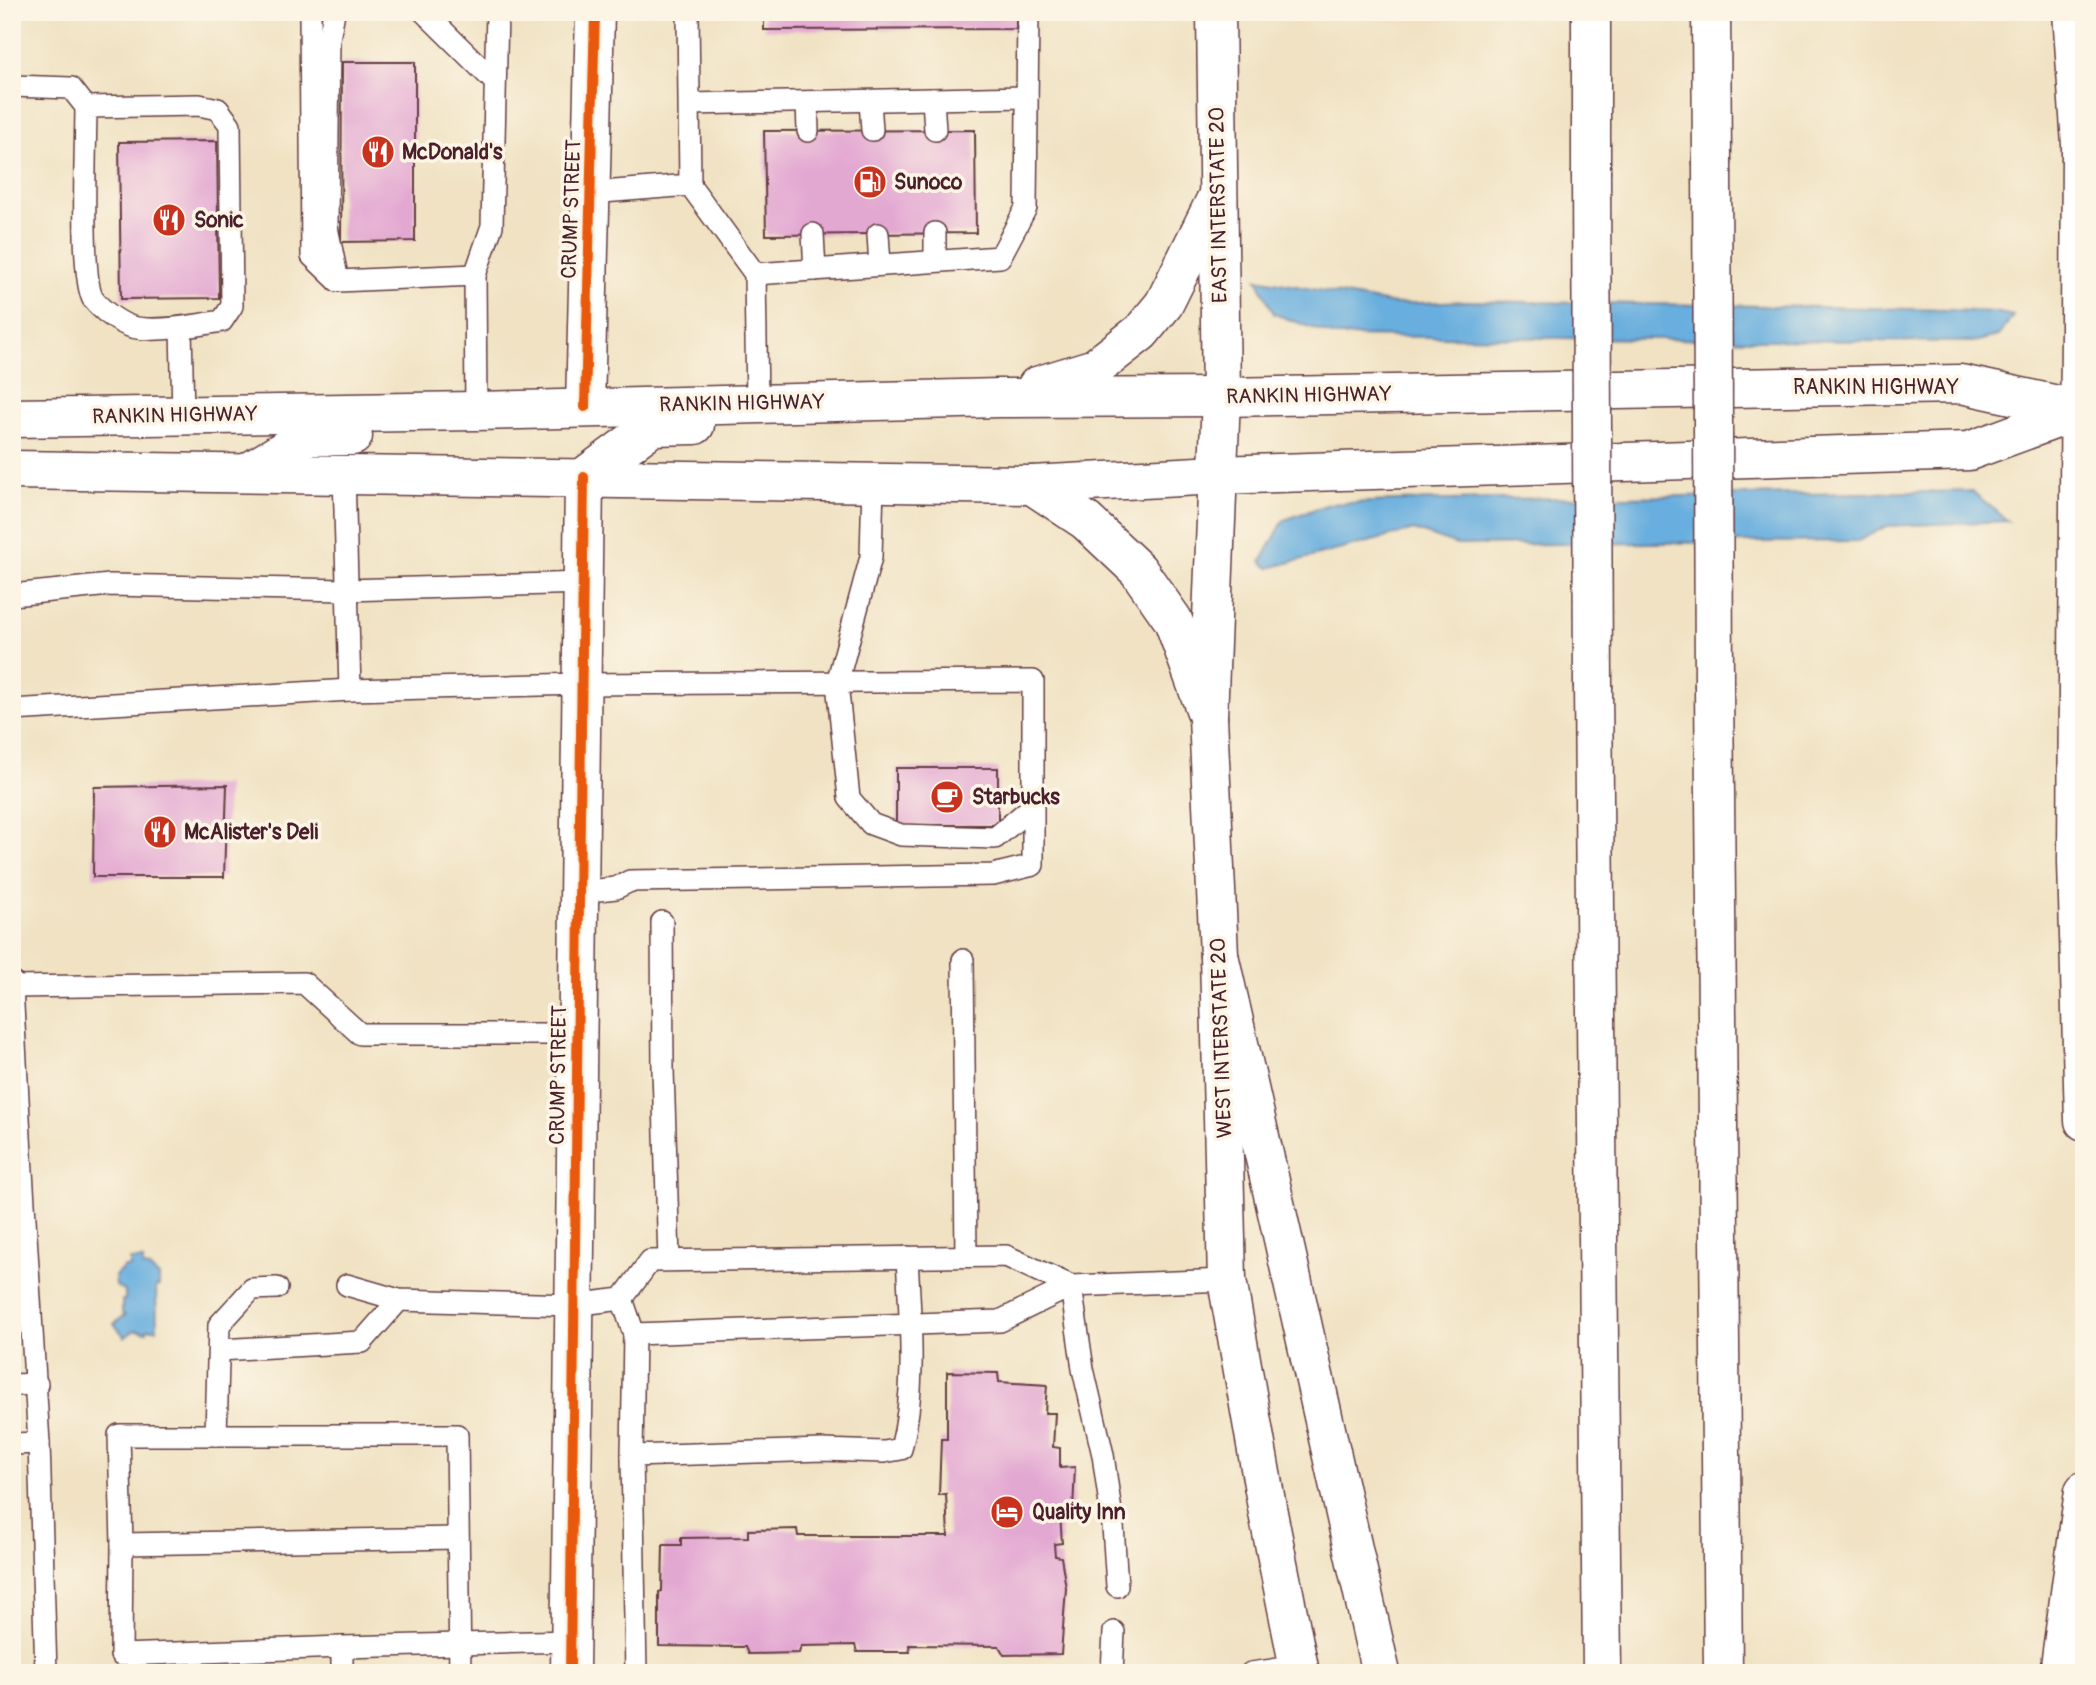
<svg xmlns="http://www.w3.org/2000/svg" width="2096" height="1685" viewBox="0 0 2096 1685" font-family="Pangolin,sans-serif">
  <rect width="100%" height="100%" fill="#fcf5e5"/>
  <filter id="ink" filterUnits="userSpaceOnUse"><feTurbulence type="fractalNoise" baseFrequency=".0143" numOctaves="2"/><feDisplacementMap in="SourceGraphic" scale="14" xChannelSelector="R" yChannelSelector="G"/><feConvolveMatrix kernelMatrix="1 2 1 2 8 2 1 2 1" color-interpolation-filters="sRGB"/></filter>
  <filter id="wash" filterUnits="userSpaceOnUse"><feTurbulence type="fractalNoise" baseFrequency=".00686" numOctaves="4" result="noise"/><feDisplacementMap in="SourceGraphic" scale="28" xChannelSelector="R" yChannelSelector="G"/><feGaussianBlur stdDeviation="1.57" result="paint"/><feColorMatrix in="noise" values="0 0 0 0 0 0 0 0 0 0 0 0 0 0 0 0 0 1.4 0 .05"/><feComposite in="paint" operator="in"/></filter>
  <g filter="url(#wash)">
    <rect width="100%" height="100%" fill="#f0e2c3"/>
    <g fill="#67aede" stroke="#586684" stroke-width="2">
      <path d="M 1257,279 L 1395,304 L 1465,301 L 1826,307 L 1949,310 L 1994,312 L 2013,316 L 1998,336 L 1973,342 L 1335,336 L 1274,314 Z"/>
      <path d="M 1972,491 L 2008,521 L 1887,526 L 1858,541 L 1457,545 L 1414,530 L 1269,568 L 1261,562 L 1284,520 L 1329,504 L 1393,501 Z"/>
      <path d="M 130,1260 L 143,1260 L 143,1267 L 149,1268 L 159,1277 L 159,1286 L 156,1287 L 157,1329 L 147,1329 L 147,1332 L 135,1330 L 125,1337 L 114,1324 L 125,1315 L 122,1313 L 122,1300 L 125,1300 L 125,1292 L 116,1286 L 115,1276 L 124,1267 L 130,1267 Z"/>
    </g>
    <g id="blocks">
      <g fill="#e3a8d2">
        <path d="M 764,12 L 1016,12 L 1016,29 L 764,30 Z"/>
        <path d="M 342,62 L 415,62 L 415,241 L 341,242 Z"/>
        <path d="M 975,130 L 976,233 L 766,235 L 764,131 Z"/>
        <path d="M 217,141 L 219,298 L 121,299 L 119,142 Z"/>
        <rect x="896" y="768" width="102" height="57"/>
        <path d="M 227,785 L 224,877 L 93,877 L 94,787 Z"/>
        <path d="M 947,1372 L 998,1373 L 999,1382 L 1047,1385 L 1045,1413 L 1055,1413 L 1053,1447 L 1060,1448 L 1060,1468 L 1075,1467 L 1073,1510 L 1060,1514 L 1062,1543 L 1054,1544 L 1055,1556 L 1061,1557 L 1066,1588 L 1061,1654 L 1004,1655 L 999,1646 L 909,1645 L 910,1652 L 857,1652 L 855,1645 L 801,1646 L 799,1653 L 748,1654 L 745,1647 L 659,1646 L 659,1592 L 662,1591 L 663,1545 L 681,1545 L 681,1538 L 748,1537 L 748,1530 L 797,1529 L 798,1536 L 948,1536 L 946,1494 L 939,1495 L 941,1439 L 947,1439 Z"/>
      </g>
    </g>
  </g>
  <g filter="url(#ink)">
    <use href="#blocks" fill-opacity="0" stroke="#633c42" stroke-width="2"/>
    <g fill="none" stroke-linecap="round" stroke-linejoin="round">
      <defs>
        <g id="lane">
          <path d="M 310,12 L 312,256 L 338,281 L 475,275"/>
          <path d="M 334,12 L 329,39 L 327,227 L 338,281"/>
          <path d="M 424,12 L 495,82"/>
          <path d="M 12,86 L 71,88 L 86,107 C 86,140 80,278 93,299 C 101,310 119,323 132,327 C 155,333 199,325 222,321 L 232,306 L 230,125 L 218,109 L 199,105 L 86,107"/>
          <path d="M 933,99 L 935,130"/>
          <path d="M 870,101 L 872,130"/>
          <path d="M 807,102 L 808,131"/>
          <path d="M 690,104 L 1027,97"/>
          <path d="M 690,185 L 755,274 L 757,403"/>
          <path d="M 590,193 L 690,185 L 688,12"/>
          <path d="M 813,234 L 815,270"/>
          <path d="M 878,234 L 880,265"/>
          <path d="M 935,260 L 935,233"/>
          <path d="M 755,274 L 1000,257 L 1026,208 L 1028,12"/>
          <path d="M 181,328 L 183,414"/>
          <path d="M 476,411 L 475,275 L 492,226 L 497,12"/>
          <path d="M 344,474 L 350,690"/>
          <path d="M 873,482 L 871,557 L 837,683 L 849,798 L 871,824 L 901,835 L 995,838 L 1033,806"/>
          <path d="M 12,595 L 110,585 L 346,590 L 583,583"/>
          <path d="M 12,710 L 350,690 L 582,684 L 1033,681 L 1033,865 L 993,875 L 630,881 L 616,888 L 580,892"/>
          <path d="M 662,922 L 663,1070 L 669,1260"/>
          <path d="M 963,960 L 966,1256"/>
          <path d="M 12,982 L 13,987 L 304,983 L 360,1034 L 578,1034"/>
          <path d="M 12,987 L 21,1155 L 12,1155"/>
          <path d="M 21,1155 L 39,1443"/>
          <path d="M 347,1285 L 399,1300 L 573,1305 L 622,1299 L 650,1261 L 1006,1256 L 1071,1286 L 1227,1280"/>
          <path d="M 622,1299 L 634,1334 L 1000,1321 L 1071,1286 L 1083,1369 L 1103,1455 L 1113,1526 L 1117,1586"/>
          <path d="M 634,1334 L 632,1456 L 636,1673"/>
          <path d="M 219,1350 L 362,1342 L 399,1300"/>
          <path d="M 12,1385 L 37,1384"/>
          <path d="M 216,1435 L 219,1325 L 252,1289 L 277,1288"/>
          <path d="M 12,1444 L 39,1443 L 46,1673"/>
          <path d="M 632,1456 L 822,1450 L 884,1452 L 901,1449 C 917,1387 910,1320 907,1257"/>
          <path d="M 122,1544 L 458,1538"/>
          <path d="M 342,1647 L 121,1655 L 122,1544 L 119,1435 L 457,1435 L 460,1673"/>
          <path d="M 342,1673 L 342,1647 L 571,1641"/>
          <path d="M 1112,1673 L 1114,1632"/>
          <path d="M 1251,1673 L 1299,1666"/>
        </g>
        <g id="street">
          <path d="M 585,407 L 595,12"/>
          <path d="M 570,1673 L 584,477"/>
        </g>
        <g id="secondary">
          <path d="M 1216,12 L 1221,397 L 1208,717 L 1219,955 L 1227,1280 L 1268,1513 L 1300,1673"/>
          <path d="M 2072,12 L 2081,145 L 2077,861 L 2084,1121"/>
          <path d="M 2059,1673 L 2084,1491"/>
        </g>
        <g id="highway">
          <path d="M 1591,12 L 1591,171"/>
          <path d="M 1711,12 L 1712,161"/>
          <path d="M 1037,386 L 1095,368 L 1141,332 L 1164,304 L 1217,197"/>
          <path d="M 12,418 L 476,411 L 1000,398 L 1221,397 L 1961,384 L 2081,410"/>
          <path d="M 12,470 L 1032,485 L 1217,475 L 1969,451 L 2081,410"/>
          <path d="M 249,472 L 307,436 L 353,436"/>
          <path d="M 584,477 L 653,426 L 695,425"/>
          <path d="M 1032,485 L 1086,521 L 1138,570 L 1173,620 L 1208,717"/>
          <path d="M 1714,687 L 1723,1673"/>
          <path d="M 1593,688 L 1602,1673"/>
          <path d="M 1219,955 L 1381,1673"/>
        </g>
      </defs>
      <use href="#lane" stroke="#633c42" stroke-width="24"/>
      <use href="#street" stroke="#633c42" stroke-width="41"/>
      <use href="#secondary" stroke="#633c42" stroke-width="41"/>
      <use href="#highway" stroke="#633c42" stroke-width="41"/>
      <use href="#lane" stroke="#fff" stroke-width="21"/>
      <use href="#street" stroke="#fff" stroke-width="38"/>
      <use href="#secondary" stroke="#fff" stroke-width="38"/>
      <use href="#highway" stroke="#fff" stroke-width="38"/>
      <defs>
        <g id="highway-bridge">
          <path d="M 1712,161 L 1714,687"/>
          <path d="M 1591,171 L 1593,688"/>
        </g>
      </defs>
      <use href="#highway-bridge" stroke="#633c42" stroke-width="41" stroke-linecap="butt"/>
      <use href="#highway-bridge" stroke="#fff" stroke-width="38"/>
      <defs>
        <g id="cycleway">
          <path d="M 585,407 L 595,12"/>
          <path d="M 570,1673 L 584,477"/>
        </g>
      </defs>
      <use href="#cycleway" stroke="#fcf5e5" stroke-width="15"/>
      <use href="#cycleway" stroke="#e8590c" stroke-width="10"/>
    </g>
  </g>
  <defs>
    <symbol id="restaurant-disc" viewBox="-11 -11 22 22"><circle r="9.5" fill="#c8321e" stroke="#fcf5e5"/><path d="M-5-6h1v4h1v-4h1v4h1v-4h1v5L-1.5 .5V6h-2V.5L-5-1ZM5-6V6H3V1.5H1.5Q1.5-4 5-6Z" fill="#fff"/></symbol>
    <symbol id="fuel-disc" viewBox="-11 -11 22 22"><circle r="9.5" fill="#c8321e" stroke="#fcf5e5"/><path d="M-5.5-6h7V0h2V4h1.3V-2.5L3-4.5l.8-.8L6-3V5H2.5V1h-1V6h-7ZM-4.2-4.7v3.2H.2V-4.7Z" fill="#fff"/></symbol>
    <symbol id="cafe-disc" viewBox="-11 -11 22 22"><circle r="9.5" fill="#c8321e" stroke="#fcf5e5"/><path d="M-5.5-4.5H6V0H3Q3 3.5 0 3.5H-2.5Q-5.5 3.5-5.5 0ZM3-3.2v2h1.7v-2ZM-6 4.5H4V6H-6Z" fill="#fff"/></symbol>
    <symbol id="hotel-disc" viewBox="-11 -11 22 22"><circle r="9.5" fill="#c8321e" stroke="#fcf5e5"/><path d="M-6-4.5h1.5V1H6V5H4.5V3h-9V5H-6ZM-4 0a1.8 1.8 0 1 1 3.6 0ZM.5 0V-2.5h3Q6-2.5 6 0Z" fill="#fff"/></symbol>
  </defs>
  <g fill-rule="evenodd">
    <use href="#restaurant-disc" x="359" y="133" width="38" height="38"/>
    <use href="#fuel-disc" x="851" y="163" width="38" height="38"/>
    <use href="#restaurant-disc" x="150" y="201" width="38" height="38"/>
    <use href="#cafe-disc" x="928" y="778" width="38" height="38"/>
    <use href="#restaurant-disc" x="141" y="813" width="38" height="38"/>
    <use href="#hotel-disc" x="988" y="1493" width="38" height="38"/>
  </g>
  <g text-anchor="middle" stroke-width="7" stroke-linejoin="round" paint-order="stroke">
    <g font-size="21" font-weight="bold" fill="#4a1f2b" stroke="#fcf5e5" text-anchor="start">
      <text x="402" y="159">McDonald's</text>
      <text x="894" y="189">Sunoco</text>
      <text x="194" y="227">Sonic</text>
      <text x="972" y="804">Starbucks</text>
      <text x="184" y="839">McAlister's Deli</text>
      <text x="1032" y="1519">Quality Inn</text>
    </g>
    <g font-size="21" fill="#4a1f2b" stroke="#fcf5e5">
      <text transform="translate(1218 205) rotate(-91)" y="7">EAST INTERSTATE 20</text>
      <text transform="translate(571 209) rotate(-88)" y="7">CRUMP STREET</text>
      <text x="1876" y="394">RANKIN HIGHWAY</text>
      <text transform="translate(1309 395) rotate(-1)" y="7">RANKIN HIGHWAY</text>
      <text transform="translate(742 403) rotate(-1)" y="7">RANKIN HIGHWAY</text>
      <text transform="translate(175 415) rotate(-1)" y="7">RANKIN HIGHWAY</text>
      <text transform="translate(1221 1038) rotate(-92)" y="7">WEST INTERSTATE 20</text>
      <text transform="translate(558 1075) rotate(-89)" y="7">CRUMP STREET</text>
    </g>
  </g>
  <rect width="2096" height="1685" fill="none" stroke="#fcf5e5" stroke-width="42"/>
</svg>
